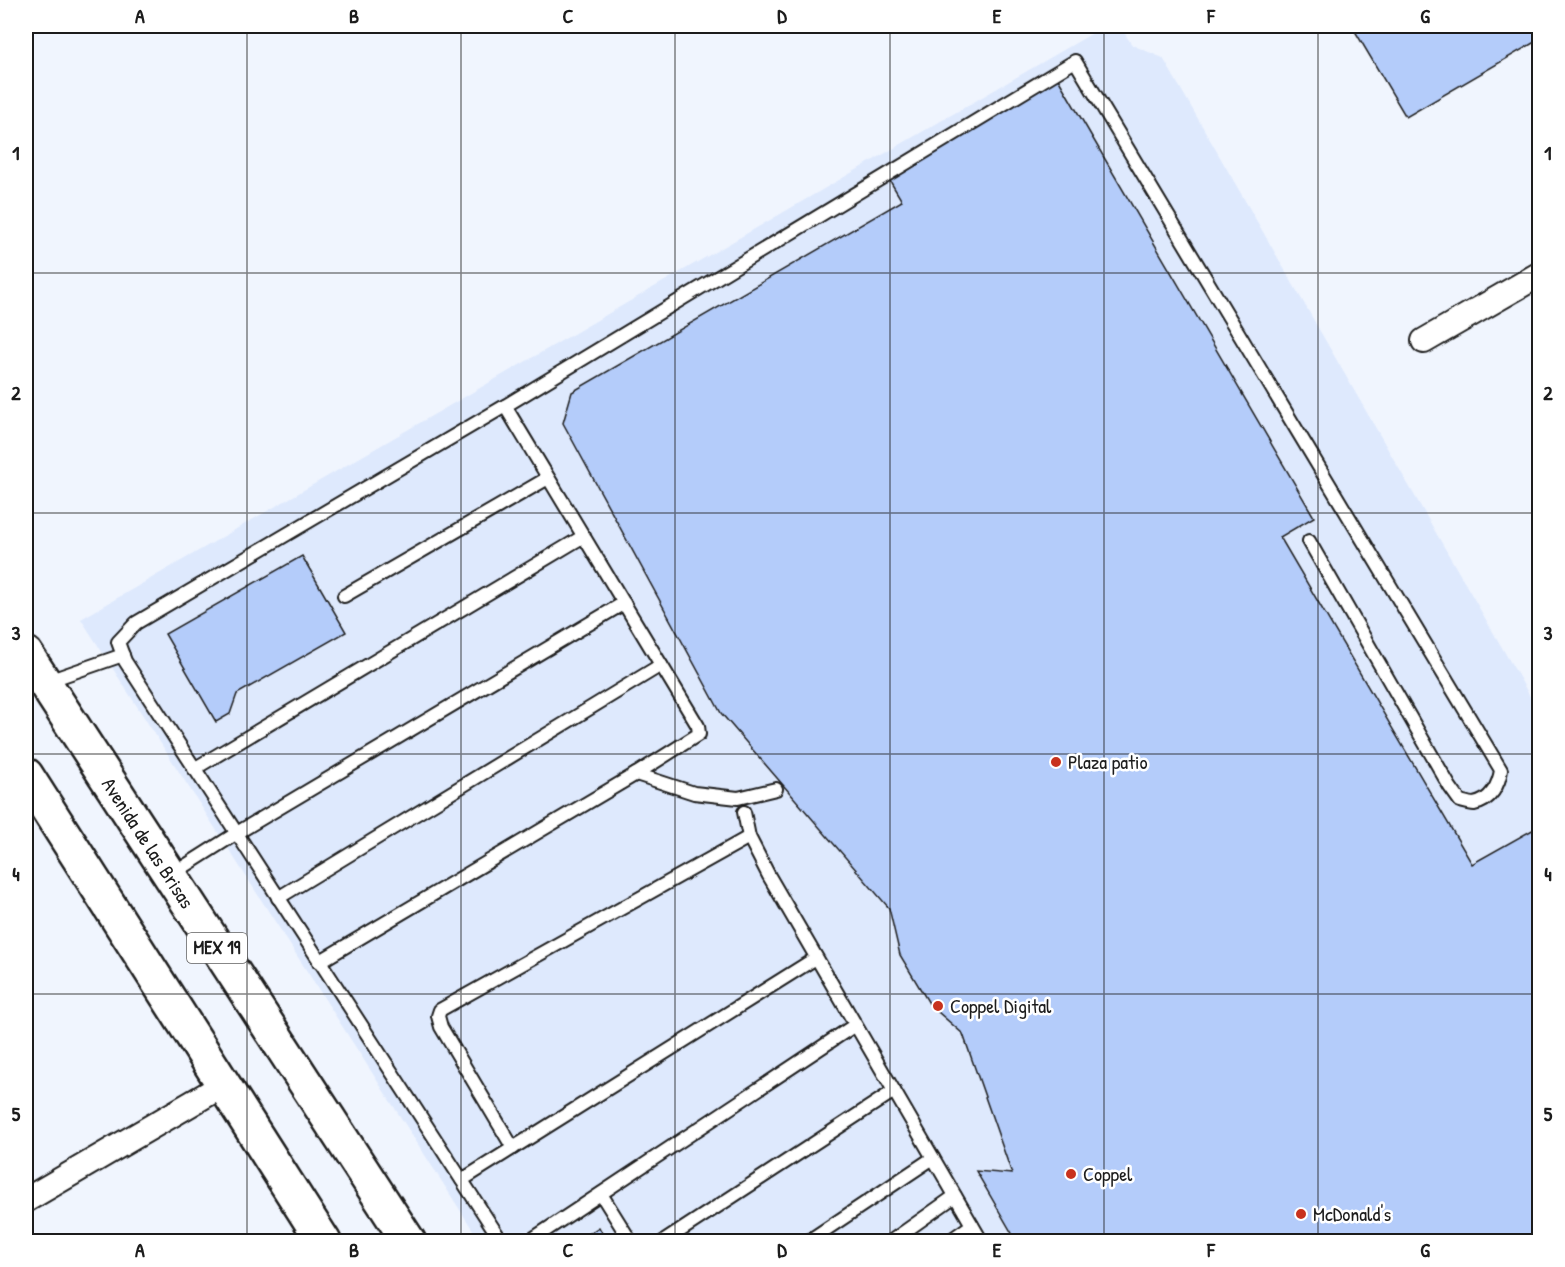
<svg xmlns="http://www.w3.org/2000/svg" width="1565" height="1267" viewBox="0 0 1565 1267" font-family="'Patrick Hand',sans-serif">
  <rect width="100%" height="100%" fill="#f0f5fe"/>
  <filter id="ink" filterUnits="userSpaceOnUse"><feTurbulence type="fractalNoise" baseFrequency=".0167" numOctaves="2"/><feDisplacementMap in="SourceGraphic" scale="12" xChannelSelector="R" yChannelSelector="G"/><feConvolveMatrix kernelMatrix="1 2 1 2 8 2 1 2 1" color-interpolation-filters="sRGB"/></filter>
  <g filter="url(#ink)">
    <path fill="#dee9fd" d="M 1105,26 L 1120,26 L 1132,45 L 1163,58 L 1539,712 L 1539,1241 L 480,1241 L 81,619 Z"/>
    <g fill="#b4ccfa" stroke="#1c1c1c" stroke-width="1.5">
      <path d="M 1352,26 L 1540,26 L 1540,39 L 1406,117 Z"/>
      <path d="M 1057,77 L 1314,517 L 1280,537 L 1472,864 L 1536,828 L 1540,834 L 1540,1242 L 1017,1242 L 976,1171 L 1012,1174 L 963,1034 L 930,1005 L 900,955 L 889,908 L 721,713 L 563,423 L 572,392 L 902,201 L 887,176 Z"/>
      <path d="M 302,556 L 346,632 L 237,694 L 230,714 L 216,722 L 165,634 Z"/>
      <path d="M 599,1227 L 607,1242 L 576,1242 Z"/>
    </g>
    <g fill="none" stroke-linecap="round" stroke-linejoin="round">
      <defs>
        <g id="lane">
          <path d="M 344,596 L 548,478"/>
          <path d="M 45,682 L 123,655"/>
          <path d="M 194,769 L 584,536"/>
          <path d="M 636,774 L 694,793 L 738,798 L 776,789"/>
          <path d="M 744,812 L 749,837 L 769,876 L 982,1242"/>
          <path d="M 171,875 L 237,833 L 624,603"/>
          <path d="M 278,898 L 661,665"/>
          <path d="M 319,962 L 636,774 L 699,734 L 698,726 L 505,406"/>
          <path d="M 513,1148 L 441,1027 L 438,1016 L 440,1010 L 749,837"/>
          <path d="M 462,1180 L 816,958"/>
          <path d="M 601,1194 L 631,1242"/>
          <path d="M 502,1242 L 125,661 L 118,642 L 136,623 L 505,406 L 1075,61 L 1501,770 C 1499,784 1491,801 1474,804 C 1470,804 1464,802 1460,801 L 1450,787 L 1309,541"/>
          <path d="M 528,1242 L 855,1025"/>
          <path d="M 663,1242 L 894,1091"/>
          <path d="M 807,1242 L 933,1158"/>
          <path d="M 890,1242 L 955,1196"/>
          <path d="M 948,1242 L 972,1225"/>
        </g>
        <g id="street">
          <path d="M 1424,341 L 1540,274"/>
          <path d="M 26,1200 L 223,1085"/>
        </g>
        <g id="primary">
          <path d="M 26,654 L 409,1242"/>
          <path d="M 26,775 L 324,1242"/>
        </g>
      </defs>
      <use href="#lane" stroke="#1c1c1c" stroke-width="16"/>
      <use href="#street" stroke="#1c1c1c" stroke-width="28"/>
      <use href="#primary" stroke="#1c1c1c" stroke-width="38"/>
      <use href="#lane" stroke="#fff" stroke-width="12"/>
      <use href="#street" stroke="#fff" stroke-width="24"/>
      <use href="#primary" stroke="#fff" stroke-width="33"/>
    </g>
  </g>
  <path fill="none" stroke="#1c1c1c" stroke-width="1.5" stroke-opacity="0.55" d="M 247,26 L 247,1242M 461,26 L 461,1242M 675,26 L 675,1242M 890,26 L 890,1242M 1104,26 L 1104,1242M 1318,26 L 1318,1242M 26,273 L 1540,273M 26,513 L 1540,513M 26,754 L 1540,754M 26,994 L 1540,994"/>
  <g fill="#c8321e" stroke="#fff" stroke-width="2">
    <circle cx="1056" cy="762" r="6"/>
    <circle cx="938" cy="1006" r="6"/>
    <circle cx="1071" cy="1174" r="6"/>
    <circle cx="1301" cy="1214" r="6"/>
  </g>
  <g text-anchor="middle" stroke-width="5" stroke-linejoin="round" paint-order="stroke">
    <rect fill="#fff" stroke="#606060" stroke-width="1.5" x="187" y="933" width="60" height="30" rx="4.5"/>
    <g font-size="18" font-weight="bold" fill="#1c1c1c">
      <text x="217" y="954">MEX 19</text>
    </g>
    <g font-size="20" fill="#1c1c1c" stroke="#fff" text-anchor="start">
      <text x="1068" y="769">Plaza patio</text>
      <text x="950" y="1013">Coppel Digital</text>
      <text x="1083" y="1181">Coppel</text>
      <text x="1313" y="1221">McDonald's</text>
    </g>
    <g font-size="20" fill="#1c1c1c" stroke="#fff">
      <text transform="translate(148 843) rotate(57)" y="7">Avenida de las Brisas</text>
    </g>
  </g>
  <rect width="1565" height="1267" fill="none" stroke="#fff" stroke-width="66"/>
  <rect x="33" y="33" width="1499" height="1201" fill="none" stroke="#1c1c1c" stroke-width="2"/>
  <g font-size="20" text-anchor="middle" font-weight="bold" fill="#1c1c1c">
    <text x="140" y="23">A</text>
    <text x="354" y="23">B</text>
    <text x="568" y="23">C</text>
    <text x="782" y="23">D</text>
    <text x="997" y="23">E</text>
    <text x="1211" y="23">F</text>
    <text x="1425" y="23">G</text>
    <text x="16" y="160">1</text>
    <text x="1548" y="160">1</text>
    <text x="16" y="400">2</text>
    <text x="1548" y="400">2</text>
    <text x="16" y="640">3</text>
    <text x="1548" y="640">3</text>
    <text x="16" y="881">4</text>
    <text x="1548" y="881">4</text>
    <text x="16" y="1121">5</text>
    <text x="1548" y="1121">5</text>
    <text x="140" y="1257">A</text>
    <text x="354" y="1257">B</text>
    <text x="568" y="1257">C</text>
    <text x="782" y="1257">D</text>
    <text x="997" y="1257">E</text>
    <text x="1211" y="1257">F</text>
    <text x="1425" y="1257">G</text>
  </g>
</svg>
